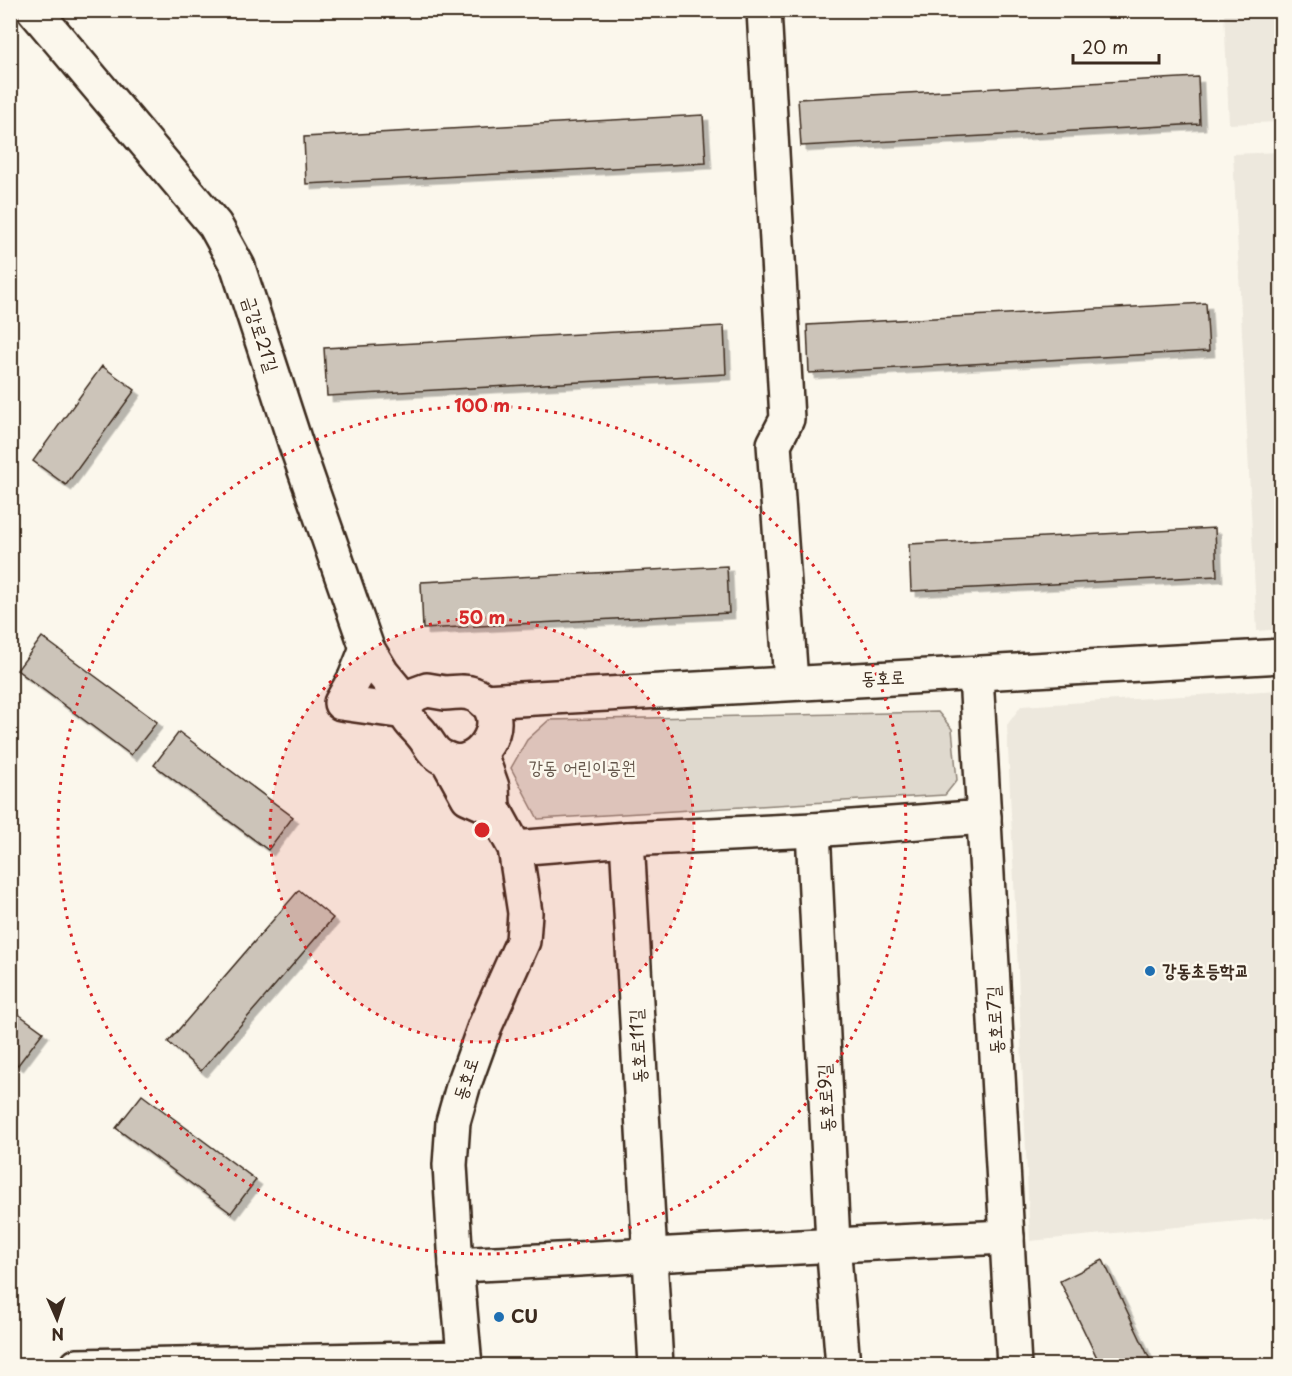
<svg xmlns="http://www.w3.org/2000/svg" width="1292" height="1376" viewBox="0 0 1292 1376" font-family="'Playpen Sans','Poor Story',sans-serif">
  <defs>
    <filter id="shadow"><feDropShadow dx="5.5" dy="5.5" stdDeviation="0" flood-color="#0004"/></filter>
  </defs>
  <rect width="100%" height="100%" fill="#fbf7ec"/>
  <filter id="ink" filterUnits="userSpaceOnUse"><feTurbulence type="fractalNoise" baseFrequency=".0167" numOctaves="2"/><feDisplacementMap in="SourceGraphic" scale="12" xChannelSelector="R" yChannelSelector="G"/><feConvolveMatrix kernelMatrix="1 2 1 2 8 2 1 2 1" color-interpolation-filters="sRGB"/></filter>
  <g filter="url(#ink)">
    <g fill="#ede8dd">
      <path d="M 1224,11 L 1281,11 L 1281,122 L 1229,124 Z"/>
      <path d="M 1281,152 L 1281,629 L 1257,631 L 1233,154 Z"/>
      <path d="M 1281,690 L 1281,1217 L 1030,1241 L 1007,725 L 1021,706 Z"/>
    </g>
    <path fill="#dfd9ce" stroke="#8d8276" stroke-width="1.5" d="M 938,712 L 952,729 L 957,780 L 945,795 L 538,819 L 511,768 L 527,740 L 549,720 Z"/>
    <g fill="#ccc4b9" stroke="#3b2a1e" stroke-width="1.5" filter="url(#shadow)">
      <path d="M 1198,77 L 1200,124 L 801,146 L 798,99 Z"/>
      <path d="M 703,115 L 706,163 L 306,184 L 304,137 Z"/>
      <path d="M 1206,303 L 1209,351 L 809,373 L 807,325 Z"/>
      <path d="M 724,326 L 726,374 L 327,396 L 324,348 Z"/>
      <path d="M 102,366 L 135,390 L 66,485 L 33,461 Z"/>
      <path d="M 1215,528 L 1217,576 L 911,591 L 909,544 Z"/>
      <path d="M 727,566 L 729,613 L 423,629 L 421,582 Z"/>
      <path d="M 42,637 L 157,722 L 131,755 L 17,670 Z"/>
      <path d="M 179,732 L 293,817 L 268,850 L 154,765 Z"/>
      <path d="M 299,890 L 333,918 L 201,1071 L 168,1042 Z"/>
      <path d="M 10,1008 L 43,1032 L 18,1065 L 10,1059 Z"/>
      <path d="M 142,1095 L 256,1180 L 231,1213 L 116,1128 Z"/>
      <path d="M 1103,1260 L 1153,1366 L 1101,1366 L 1060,1281 Z"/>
    </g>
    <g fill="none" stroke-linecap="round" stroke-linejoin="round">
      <defs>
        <g id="minor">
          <path d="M 34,10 L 215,225 L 238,267 L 296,445 L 367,648 L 382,673 L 406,702"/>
          <path d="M 764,10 L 787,419 L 774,444 L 791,682"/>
          <path d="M 367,648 L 355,678 L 341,703 L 405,712"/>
          <path d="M 976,675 L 1014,1366"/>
          <path d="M 427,690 C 433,691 439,692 445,693 C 455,693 463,690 473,694 C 522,712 475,788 435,752 C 430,747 428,742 424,737 C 414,723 404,722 406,702 L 416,694 Z"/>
          <path d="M 484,701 C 750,685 1016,672 1282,656"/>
          <path d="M 447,759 L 468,797 L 493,808 L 492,787 L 480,753"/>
          <path d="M 813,830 L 833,1243 L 843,1366"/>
          <path d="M 627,839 L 656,1366"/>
          <path d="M 515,848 L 627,839 L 813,830 L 984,817"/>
          <path d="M 456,1265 C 640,1257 823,1244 1007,1237"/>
          <path d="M 77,1366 L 464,1358"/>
          <path d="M 465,1366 L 456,1265 L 450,1165 L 453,1122 L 463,1087 L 485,1026 L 523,941 L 525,913 L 515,848 L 493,808"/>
        </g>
      </defs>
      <use href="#minor" stroke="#3b2a1e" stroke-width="38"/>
      <use href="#minor" stroke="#fbf7ec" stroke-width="33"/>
    </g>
  </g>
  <circle cx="482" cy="830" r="212" fill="#d62828" fill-opacity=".12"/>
  <g fill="none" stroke="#d62828" stroke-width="3" stroke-dasharray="3 6">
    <circle cx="482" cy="830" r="212"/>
    <circle cx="482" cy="830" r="424"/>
  </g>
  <g fill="#1f6fb2" stroke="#fbf7ec" stroke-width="2">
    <circle cx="1150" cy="971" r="6"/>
    <circle cx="499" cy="1317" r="6"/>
  </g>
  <g text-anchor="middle" stroke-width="5" stroke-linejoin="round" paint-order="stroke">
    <g font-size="18" fill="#3b2a1e" stroke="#fbf7ec">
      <text transform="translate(260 334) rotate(72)" y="6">금강로21길</text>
      <text transform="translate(883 678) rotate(-2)" y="6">동호로</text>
      <text transform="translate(995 1020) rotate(-93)" y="6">동호로7길</text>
      <text transform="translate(638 1046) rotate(-93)" y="6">동호로11길</text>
      <text transform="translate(466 1079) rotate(-72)" y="6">동호로</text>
      <text transform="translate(826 1098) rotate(-93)" y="6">동호로9길</text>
    </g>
    <g font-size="18" fill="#64564a" stroke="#fbf7ec">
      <text x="582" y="774">강동 어린이공원</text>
    </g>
    <g font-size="18" font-weight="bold" fill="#3b2a1e" stroke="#fbf7ec" text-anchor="start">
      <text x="1162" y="977">강동초등학교</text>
      <text x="511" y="1323">CU</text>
    </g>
  </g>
  <circle cx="482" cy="830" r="9" fill="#d62828" stroke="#fbf7ec" stroke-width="3"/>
  <g font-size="18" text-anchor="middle" font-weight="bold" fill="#d62828" stroke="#fbf7ec" stroke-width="5" stroke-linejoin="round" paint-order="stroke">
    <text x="482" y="412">100 m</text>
    <text x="482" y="624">50 m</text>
  </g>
  <rect width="1292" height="1376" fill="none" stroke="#fbf7ec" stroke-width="36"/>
  <rect x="18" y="18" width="1256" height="1340" fill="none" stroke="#3b2a1e" stroke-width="2" filter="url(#ink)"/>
  <g transform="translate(57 1319) rotate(177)" stroke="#fbf7ec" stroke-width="4.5" paint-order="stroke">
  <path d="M0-4.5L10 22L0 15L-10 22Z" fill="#3b2a1e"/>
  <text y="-9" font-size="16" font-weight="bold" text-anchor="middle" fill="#3b2a1e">N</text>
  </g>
  <path d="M1073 54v9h86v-9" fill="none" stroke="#3b2a1e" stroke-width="3"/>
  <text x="1082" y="54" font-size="18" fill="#3b2a1e" stroke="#fbf7ec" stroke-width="4.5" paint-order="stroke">20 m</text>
</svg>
